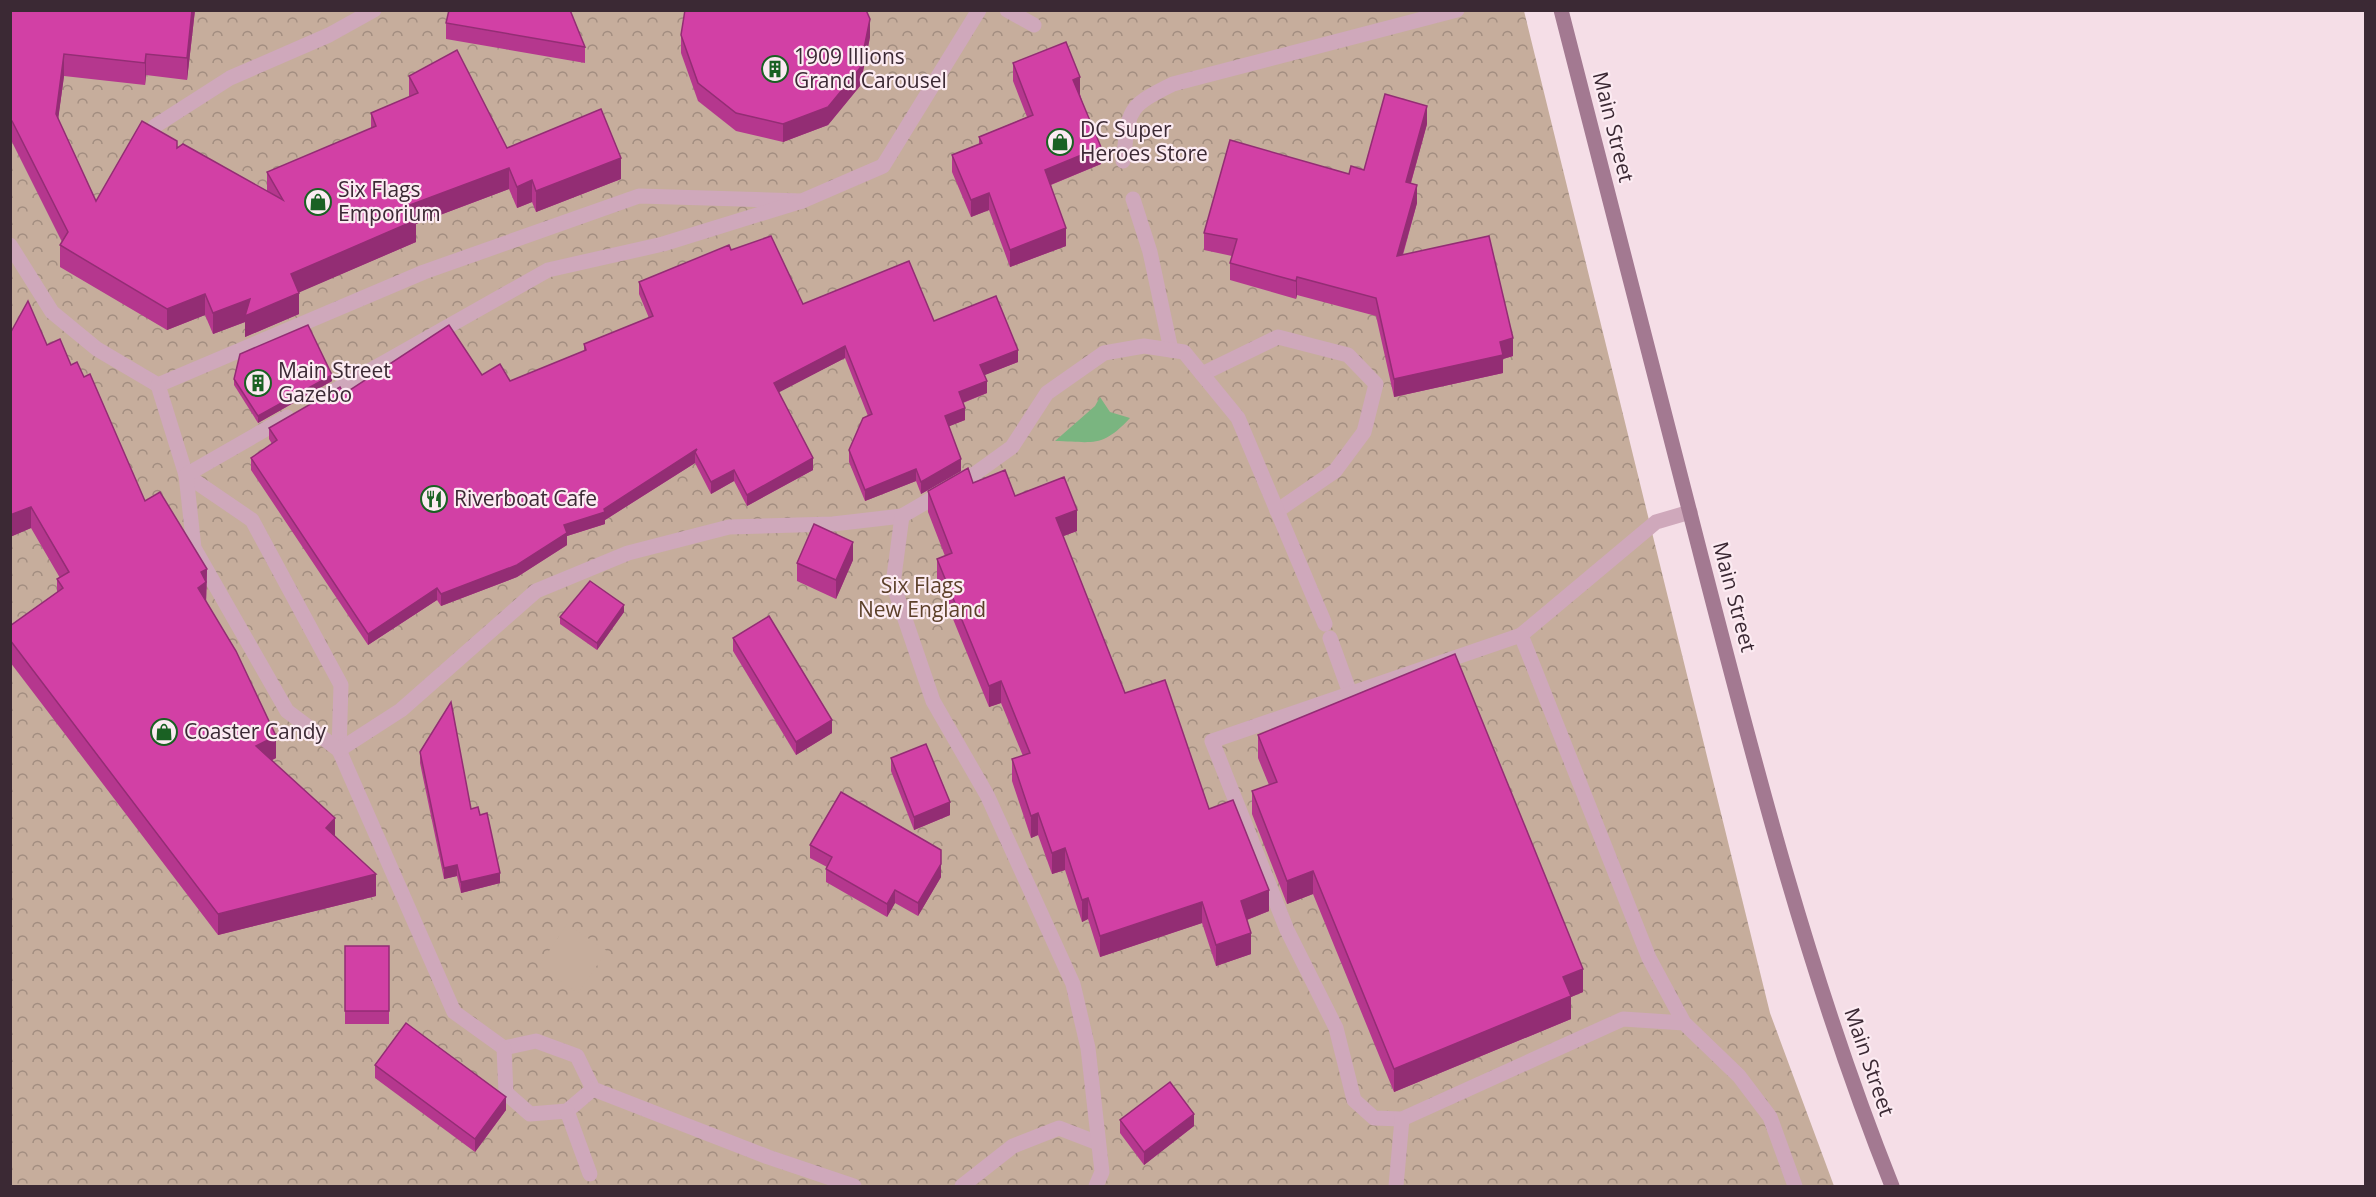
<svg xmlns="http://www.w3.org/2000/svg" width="2376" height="1197" viewBox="0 0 2376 1197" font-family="'Open Sans',sans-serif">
  <defs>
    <pattern id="forest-crowns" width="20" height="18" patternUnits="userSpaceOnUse" patternTransform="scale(1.5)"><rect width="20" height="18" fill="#c6ad9c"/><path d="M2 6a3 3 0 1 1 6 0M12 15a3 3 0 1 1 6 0" fill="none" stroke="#a28d80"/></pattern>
  </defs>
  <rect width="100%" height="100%" fill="#f5dee7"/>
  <path fill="url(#forest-crowns)" d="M 10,11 L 1524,11 L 1770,1013 L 1834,1186 L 11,1186 Z"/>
  <path fill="#c6ad9c" d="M 567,924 L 607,951 L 578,993 L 539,966 Z"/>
  <path fill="#7ab580" d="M 1100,397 L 1110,412 L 1130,418 C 1102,448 1094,442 1055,441 L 1095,406 Z"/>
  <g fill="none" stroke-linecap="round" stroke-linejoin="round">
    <g stroke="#cfa8bb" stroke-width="15">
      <path d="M 1007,10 L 1034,25"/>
      <path d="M 155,126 L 230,78 L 329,35 L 374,10"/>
      <path d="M 1123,161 C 1130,110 1124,108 1173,84 L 1457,10"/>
      <path d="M 1133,199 L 1150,252 L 1171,350"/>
      <path d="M 1202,374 L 1278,337 L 1348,355 L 1376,384 L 1364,432 L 1335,471 L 1277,511"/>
      <path d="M 1521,635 L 1656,522 L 1690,512"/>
      <path d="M 1330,638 L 1350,693"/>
      <path d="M 1684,1023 L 1623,1019 L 1402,1119 L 1374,1118 L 1354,1100 L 1336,1028 L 1287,930 L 1212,741 L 1521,635 L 1649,958 L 1684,1023 L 1739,1076 L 1770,1117 L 1795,1186"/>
      <path d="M 1396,1186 L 1402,1119"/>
    </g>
    <g stroke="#cfa8bb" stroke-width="15">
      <path d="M 10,245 L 52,312 L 97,349 L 158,385 L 424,272 L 639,196 L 802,201 L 883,166 L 979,10"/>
      <path d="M 158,385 L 186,475 L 252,520 L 341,685 L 339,750 L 454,1012 L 504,1048 L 536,1041 L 577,1056 L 593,1089 L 768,1157 L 854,1186"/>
      <path d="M 323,397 L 548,270 L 663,244 L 802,201"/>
      <path d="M 287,417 L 186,475 L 194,548 L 287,711 L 339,750 L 401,710 L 536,591 L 628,553 L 729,527 L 833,524 L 902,516"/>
      <path d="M 504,1048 L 506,1093 L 530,1114 L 567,1111 L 593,1089"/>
      <path d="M 567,1111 L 590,1174"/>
      <path d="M 962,1186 L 1013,1146 L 1059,1128 L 1098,1143"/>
      <path d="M 1096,1186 L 1102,1172 L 1088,1048 L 1073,984 L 987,795 L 933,701 L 893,584 L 902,516 L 976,473 L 1012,447 L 1047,393 L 1104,353 L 1144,346 L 1184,352 L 1238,418 L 1325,624"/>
    </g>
    <path stroke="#a37991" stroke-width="15" d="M 1561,10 C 1607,191 1654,371 1700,552 C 1755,766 1810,981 1892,1186"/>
  </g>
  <g fill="#b5378e">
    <path d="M 10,10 L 195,10 L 187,80 L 146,75 L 145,85 L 64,76 L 58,119 L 96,201 L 177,147 L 267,191 L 267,172 L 371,129 L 371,113 L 409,97 L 409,76 L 507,148 L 621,179 L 536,212 L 532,202 L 517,208 L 509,189 L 416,224 L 416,242 L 299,292 L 299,314 L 245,337 L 245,322 L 213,334 L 205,315 L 167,330 L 60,267 L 60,245 L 62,242 L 12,142 Z"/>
    <path d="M 446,23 L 585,47 L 585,63 L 446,39 Z"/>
    <path d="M 681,35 L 870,37 L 860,86 L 828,125 L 783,142 L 736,131 L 698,101 L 681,53 Z"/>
    <path d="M 1013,63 L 1080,94 L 1101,164 L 1051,185 L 1066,246 L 1010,267 L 989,210 L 971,217 L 952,172 L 952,155 L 979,145 L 979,137 L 1027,117 L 1013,81 Z"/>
    <path d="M 1427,124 L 1411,183 L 1417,203 L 1403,255 L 1513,356 L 1503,359 L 1503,373 L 1394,397 L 1376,316 L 1297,295 L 1296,299 L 1230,280 L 1230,263 L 1232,256 L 1204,250 L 1204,233 L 1364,170 Z"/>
    <path d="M 731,250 L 803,304 L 934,321 L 1018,362 L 984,375 L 987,393 L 963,403 L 965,420 L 949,426 L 961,471 L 921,494 L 916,481 L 865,501 L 849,462 L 849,450 L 868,416 L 845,358 L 778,392 L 813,470 L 747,506 L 734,481 L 711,494 L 695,463 L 605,520 L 605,524 L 567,536 L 567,545 L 517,577 L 441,606 L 437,600 L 368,645 L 251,470 L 251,458 L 272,444 L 269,439 L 269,428 L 344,394 L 482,375 L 510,381 L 584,351 L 584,344 L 649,318 L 639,294 L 639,282 Z"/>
    <path d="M 10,326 L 12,330 L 47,345 L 84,377 L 145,501 L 207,569 L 206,602 L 276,758 L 272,760 L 335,836 L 376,896 L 218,935 L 10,662 L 10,626 L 57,593 L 57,579 L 60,578 L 31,528 L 10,537 Z"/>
    <path d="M 234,379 L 332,381 L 258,423 L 234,385 Z"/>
    <path d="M 973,483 L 1015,496 L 1077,531 L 1063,536 L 1125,693 L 1209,809 L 1269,911 L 1247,920 L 1251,954 L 1216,966 L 1202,923 L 1100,957 L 1088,919 L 1082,922 L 1065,870 L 1052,874 L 1038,835 L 1031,838 L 1012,781 L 1012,759 L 1023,756 L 1001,703 L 989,707 L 937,580 L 937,559 L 945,556 L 928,512 L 928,491 Z"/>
    <path d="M 853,560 L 836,599 L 797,581 L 797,563 Z"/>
    <path d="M 624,612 L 597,650 L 560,624 L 560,617 Z"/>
    <path d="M 733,638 L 832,733 L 796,755 L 733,651 Z"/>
    <path d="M 1258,735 L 1583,992 L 1571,997 L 1571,1019 L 1394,1092 L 1313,894 L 1287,904 L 1252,814 L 1252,791 L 1269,785 L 1258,758 Z"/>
    <path d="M 420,752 L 471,809 L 480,815 L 500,883 L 461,893 L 457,876 L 444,879 L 420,763 Z"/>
    <path d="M 891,758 L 950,815 L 914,830 L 891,771 Z"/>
    <path d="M 810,845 L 941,877 L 918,916 L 895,903 L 887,917 L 826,882 L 826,869 L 827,867 L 810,858 Z"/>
    <rect x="345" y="946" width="44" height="78"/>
    <path d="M 375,1065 L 506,1110 L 475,1152 L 375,1078 Z"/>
    <path d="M 1120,1120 L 1194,1126 L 1144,1165 L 1120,1133 Z"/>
  </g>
  <g fill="#932d74">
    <path d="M 192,10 L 195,10 L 187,80 L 187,58 Z"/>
    <path d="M 870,19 L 870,37 L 860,86 L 828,125 L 783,142 L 783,124 Z"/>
    <path d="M 64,54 L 64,76 L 56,135 L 56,114 Z"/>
    <path d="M 146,54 L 146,75 L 145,85 L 145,63 Z"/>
    <path d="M 1080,77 L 1080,94 L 1073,97 L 1073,80 Z"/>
    <path d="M 1427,106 L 1427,124 L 1406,200 L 1406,182 Z"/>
    <rect x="10" y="121" width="2" height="21"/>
    <path d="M 1101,147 L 1101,164 L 1045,187 L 1045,170 Z"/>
    <path d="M 621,158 L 621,179 L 536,212 L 536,191 Z"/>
    <path d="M 509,168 L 509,189 L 416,224 L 416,242 L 291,296 L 291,274 L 410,205 Z"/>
    <path d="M 532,180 L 532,202 L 517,208 L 517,187 Z"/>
    <path d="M 1417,185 L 1417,203 L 1397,274 L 1397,256 Z"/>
    <path d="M 989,193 L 989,210 L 971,217 L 971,200 Z"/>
    <path d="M 1066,228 L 1066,246 L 1010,267 L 1010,250 Z"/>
    <path d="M 1297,277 L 1297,295 L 1296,299 L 1296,281 Z"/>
    <path d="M 299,293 L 299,314 L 245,337 L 245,322 L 213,334 L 213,313 L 250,299 Z"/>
    <path d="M 205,294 L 205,315 L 167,330 L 167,309 Z"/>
    <path d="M 1513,338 L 1513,356 L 1503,359 L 1503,373 L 1394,397 L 1394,379 L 1500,342 Z"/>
    <path d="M 845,346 L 845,358 L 774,395 L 774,383 Z"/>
    <path d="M 1018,350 L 1018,362 L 980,377 L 980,365 Z"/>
    <path d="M 332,375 L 332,381 L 258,423 L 258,416 Z"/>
    <path d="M 987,381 L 987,393 L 959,404 L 959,392 Z"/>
    <path d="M 965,408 L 965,420 L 945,428 L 945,416 Z"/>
    <path d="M 697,449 L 695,452 L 695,463 L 605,520 L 605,524 L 567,536 L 567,545 L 517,577 L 441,606 L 441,594 L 564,525 L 604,509 Z"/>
    <path d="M 813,458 L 813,470 L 747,506 L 747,495 Z"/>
    <path d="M 961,459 L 961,471 L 921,494 L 921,482 Z"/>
    <path d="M 916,469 L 916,481 L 865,501 L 865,490 Z"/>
    <path d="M 734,470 L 734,481 L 711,494 L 711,482 Z"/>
    <path d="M 31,507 L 31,528 L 10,537 L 10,515 Z"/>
    <path d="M 1077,510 L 1077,531 L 1056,539 L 1056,518 Z"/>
    <path d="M 853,542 L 853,560 L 836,599 L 836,580 Z"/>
    <path d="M 207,569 L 206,604 L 198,588 L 201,572 Z"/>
    <path d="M 437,588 L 437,600 L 368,645 L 368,634 Z"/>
    <path d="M 624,605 L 624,612 L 597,650 L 597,643 Z"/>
    <path d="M 1001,681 L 1001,703 L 989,707 L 989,686 Z"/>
    <path d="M 832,720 L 832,733 L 796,755 L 796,742 Z"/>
    <path d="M 276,736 L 276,758 L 256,768 L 256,746 Z"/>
    <path d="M 950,802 L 950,815 L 914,830 L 914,817 Z"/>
    <path d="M 1038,813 L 1038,835 L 1031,838 L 1031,816 Z"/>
    <path d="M 335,818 L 335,840 L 326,828 Z"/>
    <path d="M 1065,848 L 1065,870 L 1052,874 L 1052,853 Z"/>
    <path d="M 941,864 L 941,877 L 918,916 L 918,903 Z"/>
    <path d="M 457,865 L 457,876 L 444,879 L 444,868 Z"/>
    <path d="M 1313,871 L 1313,894 L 1287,904 L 1287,881 Z"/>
    <path d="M 500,873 L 500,883 L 461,893 L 461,882 Z"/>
    <path d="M 376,874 L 376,896 L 218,935 L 218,914 Z"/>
    <path d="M 895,890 L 895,903 L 887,917 L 887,904 Z"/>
    <path d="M 1269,890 L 1269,911 L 1241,922 L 1241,901 Z"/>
    <path d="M 1088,898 L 1088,919 L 1082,922 L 1082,900 Z"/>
    <path d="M 1202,902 L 1202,923 L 1100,957 L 1100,936 Z"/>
    <path d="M 1251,933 L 1251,954 L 1216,966 L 1216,945 Z"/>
    <path d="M 1583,969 L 1583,992 L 1571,997 L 1571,1019 L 1394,1092 L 1394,1069 L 1563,977 Z"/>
    <path d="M 506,1097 L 506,1110 L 475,1152 L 475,1139 Z"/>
    <path d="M 1194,1114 L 1194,1126 L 1144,1165 L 1144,1152 Z"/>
  </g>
  <g fill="#d240a5" stroke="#932d74" stroke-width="1.5">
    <path d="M 10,10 L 192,10 L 187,58 L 146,54 L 145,63 L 64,54 L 56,114 L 96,201 L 142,121 L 177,141 L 177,148 L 183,144 L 283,200 L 267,172 L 376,126 L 371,113 L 418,93 L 409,76 L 457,50 L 507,148 L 601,109 L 621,158 L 536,191 L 532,180 L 517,187 L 509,168 L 410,205 L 416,220 L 291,274 L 299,293 L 245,316 L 250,299 L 213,313 L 205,294 L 167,309 L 60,245 L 68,232 L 12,121 L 10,121 Z"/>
    <path d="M 449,10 L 570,10 L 585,47 L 446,23 Z"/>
    <path d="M 685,10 L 866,10 L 870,19 L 860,68 L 828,107 L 783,124 L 736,113 L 698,83 L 681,35 Z"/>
    <path d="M 1066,42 L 1080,77 L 1073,80 L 1101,147 L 1045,170 L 1066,228 L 1010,250 L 989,193 L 971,200 L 952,155 L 982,143 L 979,137 L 1033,115 L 1013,63 Z"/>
    <path d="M 1385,94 L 1427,106 L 1406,182 L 1417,185 L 1397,256 L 1489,236 L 1513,338 L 1500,342 L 1503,355 L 1394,379 L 1376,298 L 1297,277 L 1296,281 L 1230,263 L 1237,239 L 1204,233 L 1230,140 L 1349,174 L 1351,166 L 1364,170 Z"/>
    <path d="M 771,236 L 803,304 L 909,261 L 934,321 L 996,296 L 1018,350 L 980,365 L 987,381 L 959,392 L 965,408 L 945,416 L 961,459 L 921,482 L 916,469 L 865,490 L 849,450 L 863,418 L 872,414 L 845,346 L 774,383 L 813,458 L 747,495 L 734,470 L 711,482 L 695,452 L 697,449 L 604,509 L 605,512 L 564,525 L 567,533 L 517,565 L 441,594 L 437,588 L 368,634 L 251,458 L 277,440 L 269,428 L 340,387 L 344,394 L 449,325 L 482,375 L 500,364 L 510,381 L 586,350 L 584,344 L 653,316 L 639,282 L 729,245 L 731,250 Z"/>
    <path d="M 28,301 L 47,345 L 60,339 L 71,365 L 77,362 L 84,377 L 90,374 L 145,501 L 160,492 L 207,569 L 201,572 L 206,582 L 198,588 L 236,651 L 276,736 L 256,746 L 335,818 L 326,828 L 376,874 L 218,914 L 10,640 L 10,626 L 63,588 L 57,579 L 69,572 L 31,507 L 10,515 L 10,326 L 12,330 Z"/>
    <path d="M 308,325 L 332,375 L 258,416 L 234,379 L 240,354 Z"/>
    <path d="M 968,468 L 973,483 L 1005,470 L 1015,496 L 1064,477 L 1077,510 L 1056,518 L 1125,693 L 1165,680 L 1209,809 L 1233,800 L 1269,890 L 1241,901 L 1251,933 L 1216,945 L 1202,902 L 1100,936 L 1088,898 L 1082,900 L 1065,848 L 1052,853 L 1038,813 L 1031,816 L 1012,759 L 1030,753 L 1001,681 L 989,686 L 937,559 L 952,553 L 928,491 Z"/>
    <path d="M 814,524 L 853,542 L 836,580 L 797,563 Z"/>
    <path d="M 590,581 L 624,605 L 597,643 L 560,617 Z"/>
    <path d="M 769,616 L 832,720 L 796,742 L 733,638 Z"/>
    <path d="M 1455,654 L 1583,969 L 1563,977 L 1571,996 L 1394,1069 L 1313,871 L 1287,881 L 1252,791 L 1277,782 L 1258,735 Z"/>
    <path d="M 451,702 L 471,809 L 478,807 L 480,815 L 487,813 L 500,873 L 461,882 L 457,865 L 444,868 L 420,752 Z"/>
    <path d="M 926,744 L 950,802 L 914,817 L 891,758 Z"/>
    <path d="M 841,792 L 941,850 L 941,864 L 918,903 L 895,890 L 887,904 L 826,869 L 832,857 L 810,845 Z"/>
    <rect x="345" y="946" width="44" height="65"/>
    <path d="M 406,1023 L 506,1097 L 475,1139 L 375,1065 Z"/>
    <path d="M 1170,1082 L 1194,1114 L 1144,1152 L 1120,1120 Z"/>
  </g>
  <defs>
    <symbol id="building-ring" viewBox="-11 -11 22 22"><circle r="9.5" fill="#fcebf2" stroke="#1a6123" stroke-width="1.5"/><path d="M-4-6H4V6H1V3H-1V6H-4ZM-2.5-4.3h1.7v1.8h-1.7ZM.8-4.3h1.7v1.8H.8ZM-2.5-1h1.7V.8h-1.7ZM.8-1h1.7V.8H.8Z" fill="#1a6123"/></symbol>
    <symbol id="shop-ring" viewBox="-11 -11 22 22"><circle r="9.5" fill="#fcebf2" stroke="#1a6123" stroke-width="1.5"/><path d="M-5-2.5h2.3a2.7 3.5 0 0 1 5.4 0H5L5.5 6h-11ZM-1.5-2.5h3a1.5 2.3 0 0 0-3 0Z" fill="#1a6123"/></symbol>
    <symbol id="restaurant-ring" viewBox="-11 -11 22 22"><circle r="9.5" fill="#fcebf2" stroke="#1a6123" stroke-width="1.5"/><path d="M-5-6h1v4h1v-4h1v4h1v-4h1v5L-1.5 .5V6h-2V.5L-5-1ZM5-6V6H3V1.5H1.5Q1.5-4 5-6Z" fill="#1a6123"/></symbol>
  </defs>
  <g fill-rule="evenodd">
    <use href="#building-ring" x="760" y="54" width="30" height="30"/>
    <use href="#shop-ring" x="1045" y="127" width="30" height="30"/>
    <use href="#shop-ring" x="303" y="187" width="30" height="30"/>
    <use href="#building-ring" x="243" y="368" width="30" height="30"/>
    <use href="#restaurant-ring" x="419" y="484" width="30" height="30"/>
    <use href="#shop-ring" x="149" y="717" width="30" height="30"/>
  </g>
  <g text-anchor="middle" stroke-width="4.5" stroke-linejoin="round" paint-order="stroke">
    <g font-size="21" fill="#3b2934" stroke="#fcebf2" text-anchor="start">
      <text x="794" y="64">1909 Illions<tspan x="794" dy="24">Grand Carousel</tspan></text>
      <text x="1080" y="137">DC Super<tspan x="1080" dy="24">Heroes Store</tspan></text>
      <text x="338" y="197">Six Flags<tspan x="338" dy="24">Emporium</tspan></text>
      <text x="278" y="378">Main Street<tspan x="278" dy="24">Gazebo</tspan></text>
      <text x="454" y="506">Riverboat Cafe</text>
      <text x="184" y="739">Coaster Candy</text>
    </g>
    <g font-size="21" fill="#3b2934" stroke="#fcebf2">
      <text transform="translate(1613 127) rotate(76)" y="7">Main Street</text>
      <text transform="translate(1734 597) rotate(75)" y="7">Main Street</text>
      <text transform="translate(1869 1062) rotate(71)" y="7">Main Street</text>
    </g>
    <g font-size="21" fill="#5c402a" stroke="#fcebf2">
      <text x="922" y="593">Six Flags<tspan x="922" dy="24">New England</tspan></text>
    </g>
  </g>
  <rect width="2376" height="1197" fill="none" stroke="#3b2934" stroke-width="24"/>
</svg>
